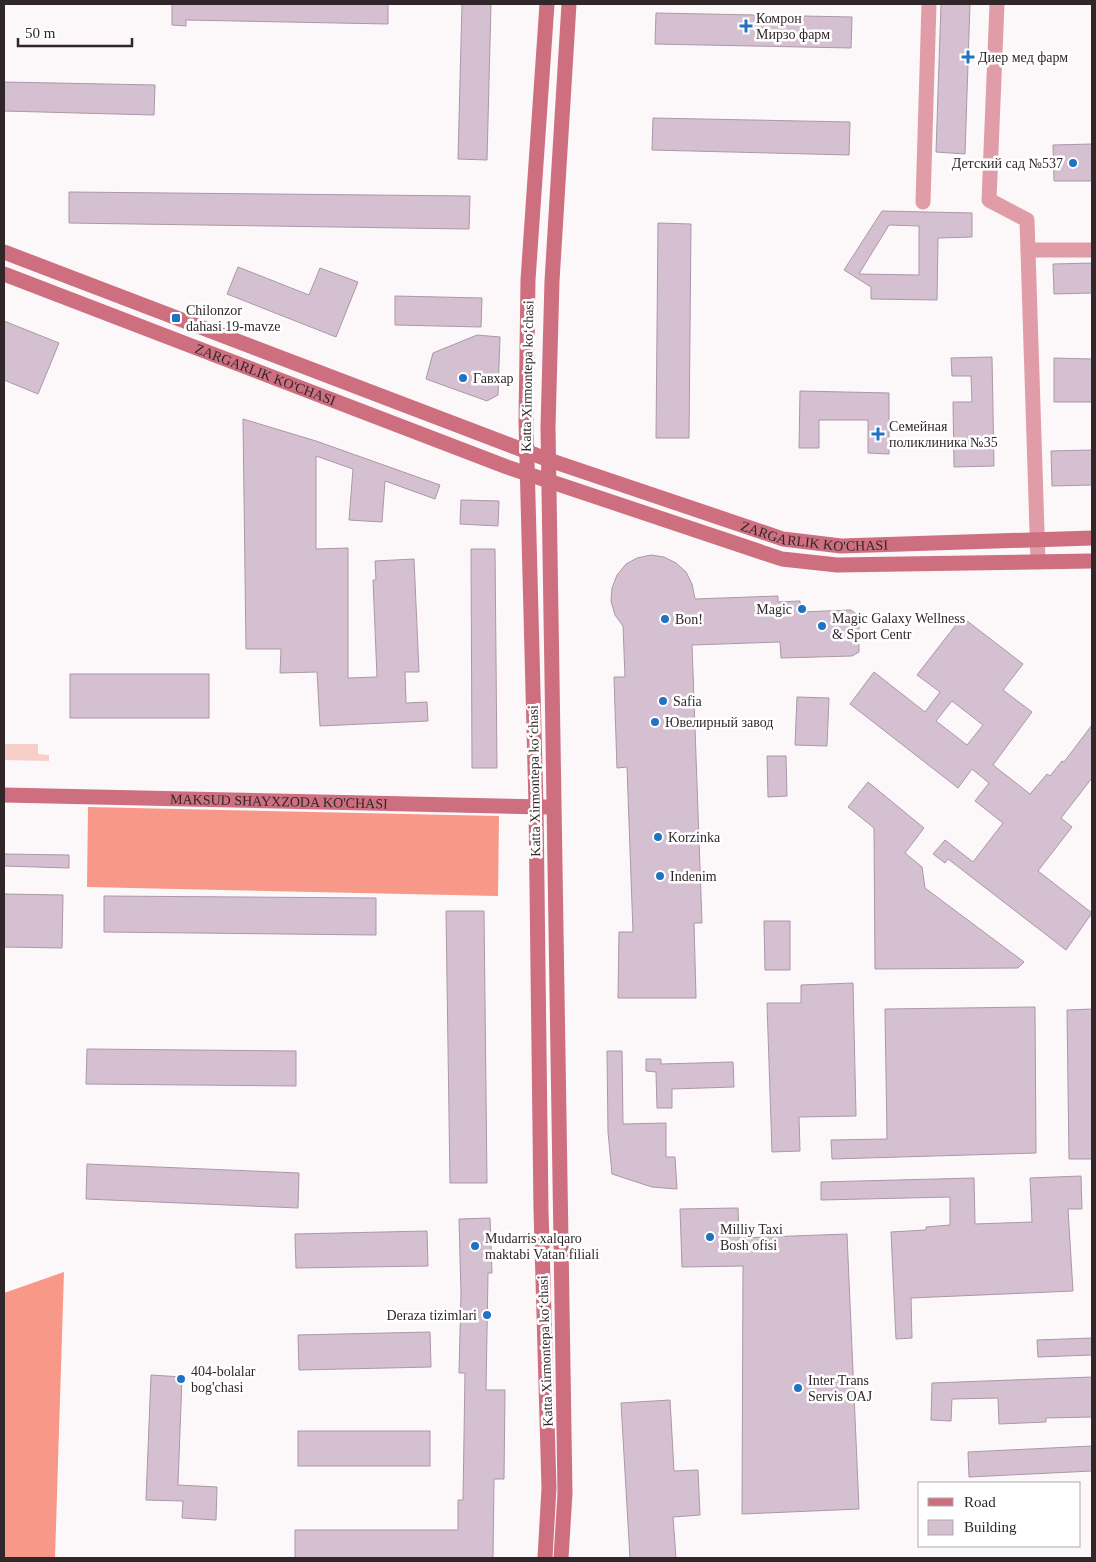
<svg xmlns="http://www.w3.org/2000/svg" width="1096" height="1562" viewBox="0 0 1096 1562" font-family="'Times New Roman',serif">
  <rect width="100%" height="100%" fill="#fcf7f9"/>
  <path fill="#f6cfc8" d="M 4,744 L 38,744 L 38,754 L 49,755 L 49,761 L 4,760 Z"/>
  <g fill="#f89889">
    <path d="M 88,807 L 499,816 L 498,896 L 87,887 Z"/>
    <path d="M 64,1272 L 55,1558 L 4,1558 L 4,1293 Z"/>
  </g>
  <g fill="#d5c0d2" stroke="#ab97a8" fill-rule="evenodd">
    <path d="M 172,4 L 388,4 L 388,24 L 186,20 L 186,26 L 172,25 Z"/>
    <path d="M 462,4 L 491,4 L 487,160 L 458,159 Z"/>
    <path d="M 941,4 L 970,4 L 965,154 L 936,152 Z"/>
    <path d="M 656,13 L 852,17 L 851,48 L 655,44 Z"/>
    <path d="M 4,82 L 155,85 L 154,115 L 4,111 Z"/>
    <path d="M 653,118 L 850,122 L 849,155 L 652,150 Z"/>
    <path d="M 1092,144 L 1092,181 L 1054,181 L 1053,145 Z"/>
    <path d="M 69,192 L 470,196 L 469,229 L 69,223 Z"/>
    <path d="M 882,211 L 972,213 L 972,237 L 938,238 L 937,300 L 871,299 L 871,287 L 844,270 ZM 889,225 L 919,226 L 919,275 L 859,274 Z"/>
    <path d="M 658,223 L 691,224 L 689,438 L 656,438 Z"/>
    <path d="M 1092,263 L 1092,293 L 1054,294 L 1053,264 Z"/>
    <path d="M 238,267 L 309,295 L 320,268 L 358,282 L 336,337 L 227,294 Z"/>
    <path d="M 395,296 L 482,298 L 481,327 L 395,325 Z"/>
    <path d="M 4,321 L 59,343 L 38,394 L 4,380 Z"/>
    <path d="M 477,335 L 500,337 L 498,395 L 487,401 L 426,379 L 433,353 Z"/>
    <path d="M 992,357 L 994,466 L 954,467 L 953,402 L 972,402 L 971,376 L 952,376 L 951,358 Z"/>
    <path d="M 1054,358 L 1092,359 L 1092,402 L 1054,402 Z"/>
    <path d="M 800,391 L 889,393 L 889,454 L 868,453 L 868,420 L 819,420 L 819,448 L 799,448 Z"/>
    <path d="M 243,419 L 316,441 L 440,485 L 435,499 L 385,481 L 382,522 L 349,520 L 353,469 L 316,456 L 316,549 L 348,548 L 348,678 L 377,677 L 373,580 L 376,580 L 375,561 L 414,559 L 419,672 L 405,672 L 406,703 L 427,702 L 428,721 L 320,726 L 317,672 L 280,673 L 281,649 L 246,649 Z"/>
    <path d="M 1092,450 L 1092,485 L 1052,486 L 1051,451 Z"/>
    <path d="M 461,500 L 499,501 L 498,526 L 460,524 Z"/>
    <path d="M 471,549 L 495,549 L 497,768 L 472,768 Z"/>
    <path d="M 651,555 L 664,557 L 676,563 L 686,572 L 692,584 L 695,599 L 778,596 L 778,602 L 800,601 L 801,612 L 851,610 L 859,616 L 859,652 L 852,656 L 781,658 L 780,642 L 692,645 L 702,923 L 694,923 L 696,998 L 618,998 L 619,932 L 633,932 L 627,767 L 617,768 L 614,677 L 625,677 L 623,626 L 615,615 L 611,601 L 612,588 L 617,575 L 626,564 L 637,558 Z"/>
    <path d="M 962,617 L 1023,664 L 1003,690 L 1032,712 L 993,765 L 1030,794 L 1047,774 L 1050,776 L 1062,761 L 1064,762 L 1092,725 L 1092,778 L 1061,818 L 1072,827 L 1038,871 L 1092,913 L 1066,950 L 948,859 L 945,863 L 933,854 L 945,840 L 973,862 L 1003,823 L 975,801 L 989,783 L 972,769 L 958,788 L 850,704 L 874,672 L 925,712 L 940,692 L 917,675 ZM 952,701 L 983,725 L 967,745 L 936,721 Z"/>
    <rect x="70" y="674" width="139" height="44"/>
    <path d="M 797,697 L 829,698 L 827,746 L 795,745 Z"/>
    <path d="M 767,756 L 786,756 L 787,796 L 768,797 Z"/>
    <path d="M 868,782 L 924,828 L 905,853 L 922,867 L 925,888 L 1024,962 L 1018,968 L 875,969 L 874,828 L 848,807 Z"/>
    <path d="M 4,854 L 69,855 L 69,868 L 4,866 Z"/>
    <path d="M 4,894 L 63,895 L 62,948 L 4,947 Z"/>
    <path d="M 104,896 L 376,898 L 376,935 L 104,932 Z"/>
    <path d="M 446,911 L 484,911 L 487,1183 L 450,1183 Z"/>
    <path d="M 764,921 L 790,921 L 790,970 L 765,970 Z"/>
    <path d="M 853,983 L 856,1116 L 799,1117 L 800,1151 L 772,1152 L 767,1003 L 801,1003 L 801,985 Z"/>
    <path d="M 1035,1007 L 1036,1153 L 832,1159 L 831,1140 L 887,1139 L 885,1009 Z"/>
    <path d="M 1092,1009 L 1092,1159 L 1069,1159 L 1067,1010 Z"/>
    <path d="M 87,1049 L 296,1051 L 296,1086 L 86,1084 Z"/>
    <path d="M 607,1051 L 622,1051 L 623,1124 L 666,1123 L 666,1157 L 675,1157 L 677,1189 L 652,1187 L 612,1174 L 608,1132 Z"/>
    <path d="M 646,1059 L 661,1059 L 661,1064 L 733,1062 L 734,1087 L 672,1089 L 672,1108 L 657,1108 L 656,1072 L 646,1071 Z"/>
    <path d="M 87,1164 L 299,1173 L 298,1208 L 86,1199 Z"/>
    <path d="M 1081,1176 L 1082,1209 L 1068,1209 L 1073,1291 L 911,1298 L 912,1338 L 896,1339 L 891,1232 L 926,1230 L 926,1227 L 950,1225 L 950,1197 L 821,1200 L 821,1182 L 974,1178 L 975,1224 L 1032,1222 L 1030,1178 Z"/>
    <path d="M 738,1208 L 739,1238 L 847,1234 L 859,1509 L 742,1514 L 743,1266 L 682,1267 L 680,1209 Z"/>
    <path d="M 490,1218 L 492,1273 L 488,1273 L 486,1390 L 505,1390 L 504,1479 L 494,1479 L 493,1558 L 295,1558 L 295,1530 L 458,1530 L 458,1500 L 463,1500 L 465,1373 L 459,1373 L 461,1294 L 459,1219 Z"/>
    <path d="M 427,1231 L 428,1266 L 296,1268 L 295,1234 Z"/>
    <path d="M 430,1332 L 431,1367 L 299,1370 L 298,1335 Z"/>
    <path d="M 1092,1338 L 1092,1355 L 1038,1357 L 1037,1340 Z"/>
    <path d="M 151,1375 L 182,1377 L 178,1485 L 217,1487 L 216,1520 L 182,1518 L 183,1501 L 146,1500 Z"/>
    <path d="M 1092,1377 L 1092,1417 L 1046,1418 L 1046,1422 L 999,1424 L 998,1398 L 952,1399 L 951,1421 L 931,1420 L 932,1383 Z"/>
    <path d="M 670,1400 L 674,1471 L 698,1470 L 700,1515 L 673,1517 L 676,1558 L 630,1558 L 621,1403 Z"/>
    <rect x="298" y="1431" width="132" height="35"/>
    <path d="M 1092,1446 L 1092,1471 L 969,1477 L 968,1452 Z"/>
  </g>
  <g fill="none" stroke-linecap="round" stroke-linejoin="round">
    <g stroke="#e09da7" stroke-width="15">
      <path d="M 997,4 L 989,200 L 1027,220 L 1038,562"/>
      <path d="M 923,202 L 929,4"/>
      <path d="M 1028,250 L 1092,250"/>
    </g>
    <g stroke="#ce6f80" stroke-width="15">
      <path id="s1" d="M 4,252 L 549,460 L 783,539 L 841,546 L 1092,538"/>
      <path id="s2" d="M 4,274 L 507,467 L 782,559 L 837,565 L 1092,561"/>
      <path id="s3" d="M 4,795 L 545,807"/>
      <path d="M 545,1558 L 549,1488 L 541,1210 L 536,806 L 526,421 L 528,280 L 547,4"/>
      <path d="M 561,1558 L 565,1493 L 548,427 L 552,281 L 569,4"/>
    </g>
  </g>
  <g fill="#1f73c1" stroke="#fff" stroke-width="2">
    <path d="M743.5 18.5h5v5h5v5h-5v5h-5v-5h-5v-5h5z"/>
    <path d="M965.5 49.5h5v5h5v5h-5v5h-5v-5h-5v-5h5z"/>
    <circle cx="1073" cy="163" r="5"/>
    <rect x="171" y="313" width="10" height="10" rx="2.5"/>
    <circle cx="463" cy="378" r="5"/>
    <path d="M875.5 426.5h5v5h5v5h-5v5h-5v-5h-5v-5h5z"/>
    <circle cx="802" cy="609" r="5"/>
    <circle cx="665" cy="619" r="5"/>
    <circle cx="822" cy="626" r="5"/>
    <circle cx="663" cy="701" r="5"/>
    <circle cx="655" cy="722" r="5"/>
    <circle cx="658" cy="837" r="5"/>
    <circle cx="660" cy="876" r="5"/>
    <circle cx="710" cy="1237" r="5"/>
    <circle cx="475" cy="1246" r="5"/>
    <circle cx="487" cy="1315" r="5"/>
    <circle cx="181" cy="1379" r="5"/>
    <circle cx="798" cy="1388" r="5"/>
  </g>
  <g text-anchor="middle" stroke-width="5" stroke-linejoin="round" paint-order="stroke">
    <g font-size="14" fill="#31272b" stroke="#fff" text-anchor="start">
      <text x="756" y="23">Комрон<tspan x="756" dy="16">Мирзо фарм</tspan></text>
      <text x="978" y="62">Диер мед фарм</text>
      <text x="1063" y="168" text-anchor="end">Детский сад №537</text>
      <text x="186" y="315">Chilonzor<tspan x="186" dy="16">dahasi 19-mavze</tspan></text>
      <text x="473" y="383">Гавхар</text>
      <text x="889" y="431">Семейная<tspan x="889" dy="16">поликлиника №35</tspan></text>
      <text x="792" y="614" text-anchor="end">Magic</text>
      <text x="832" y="623">Magic Galaxy Wellness<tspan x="832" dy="16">&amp; Sport Centr</tspan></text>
      <text x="675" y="624">Bon!</text>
      <text x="673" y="706">Safia</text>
      <text x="665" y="727">Ювелирный завод</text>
      <text x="668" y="842">Korzinka</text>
      <text x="670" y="881">Indenim</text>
      <text x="720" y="1234">Milliy Taxi<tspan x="720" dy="16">Bosh ofisi</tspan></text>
      <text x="485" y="1243">Mudarris xalqaro<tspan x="485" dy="16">maktabi Vatan filiali</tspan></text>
      <text x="477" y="1320" text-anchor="end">Deraza tizimlari</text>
      <text x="191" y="1376">404-bolalar<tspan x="191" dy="16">bog'chasi</tspan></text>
      <text x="808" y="1385">Inter Trans<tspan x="808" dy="16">Servis OAJ</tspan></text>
    </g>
    <g font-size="14" fill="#31272b" stroke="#fff">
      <text dy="5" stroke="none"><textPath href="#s2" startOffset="280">ZARGARLIK KO'CHASI</textPath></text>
      <text transform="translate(527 376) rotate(-89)" y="5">Katta Xirmontepa koʻchasi</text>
      <text dy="5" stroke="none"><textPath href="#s1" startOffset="861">ZARGARLIK KO'CHASI</textPath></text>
      <text transform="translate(534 781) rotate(-91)" y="5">Katta Xirmontepa koʻchasi</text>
      <text dy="5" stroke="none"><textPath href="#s3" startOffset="275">MAKSUD SHAYXZODA KO'CHASI</textPath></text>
      <text transform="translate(545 1351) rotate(-92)" y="5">Katta Xirmontepa koʻchasi</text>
    </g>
  </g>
  <rect width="1096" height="1562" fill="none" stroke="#31272b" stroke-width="10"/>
  <rect x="918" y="1482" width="162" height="65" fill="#ffffff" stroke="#ada9aa"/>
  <rect x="928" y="1498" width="25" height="8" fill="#ce6f80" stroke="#ada9aa"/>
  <text x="964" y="1507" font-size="15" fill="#31272b">Road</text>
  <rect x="928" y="1520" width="25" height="15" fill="#d5c0d2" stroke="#ada9aa"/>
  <text x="964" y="1532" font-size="15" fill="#31272b">Building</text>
  <path d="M18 38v8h114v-8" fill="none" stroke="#31272b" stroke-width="2.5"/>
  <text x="25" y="38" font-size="15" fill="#31272b" stroke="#ffffff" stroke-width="4" paint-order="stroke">50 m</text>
</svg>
